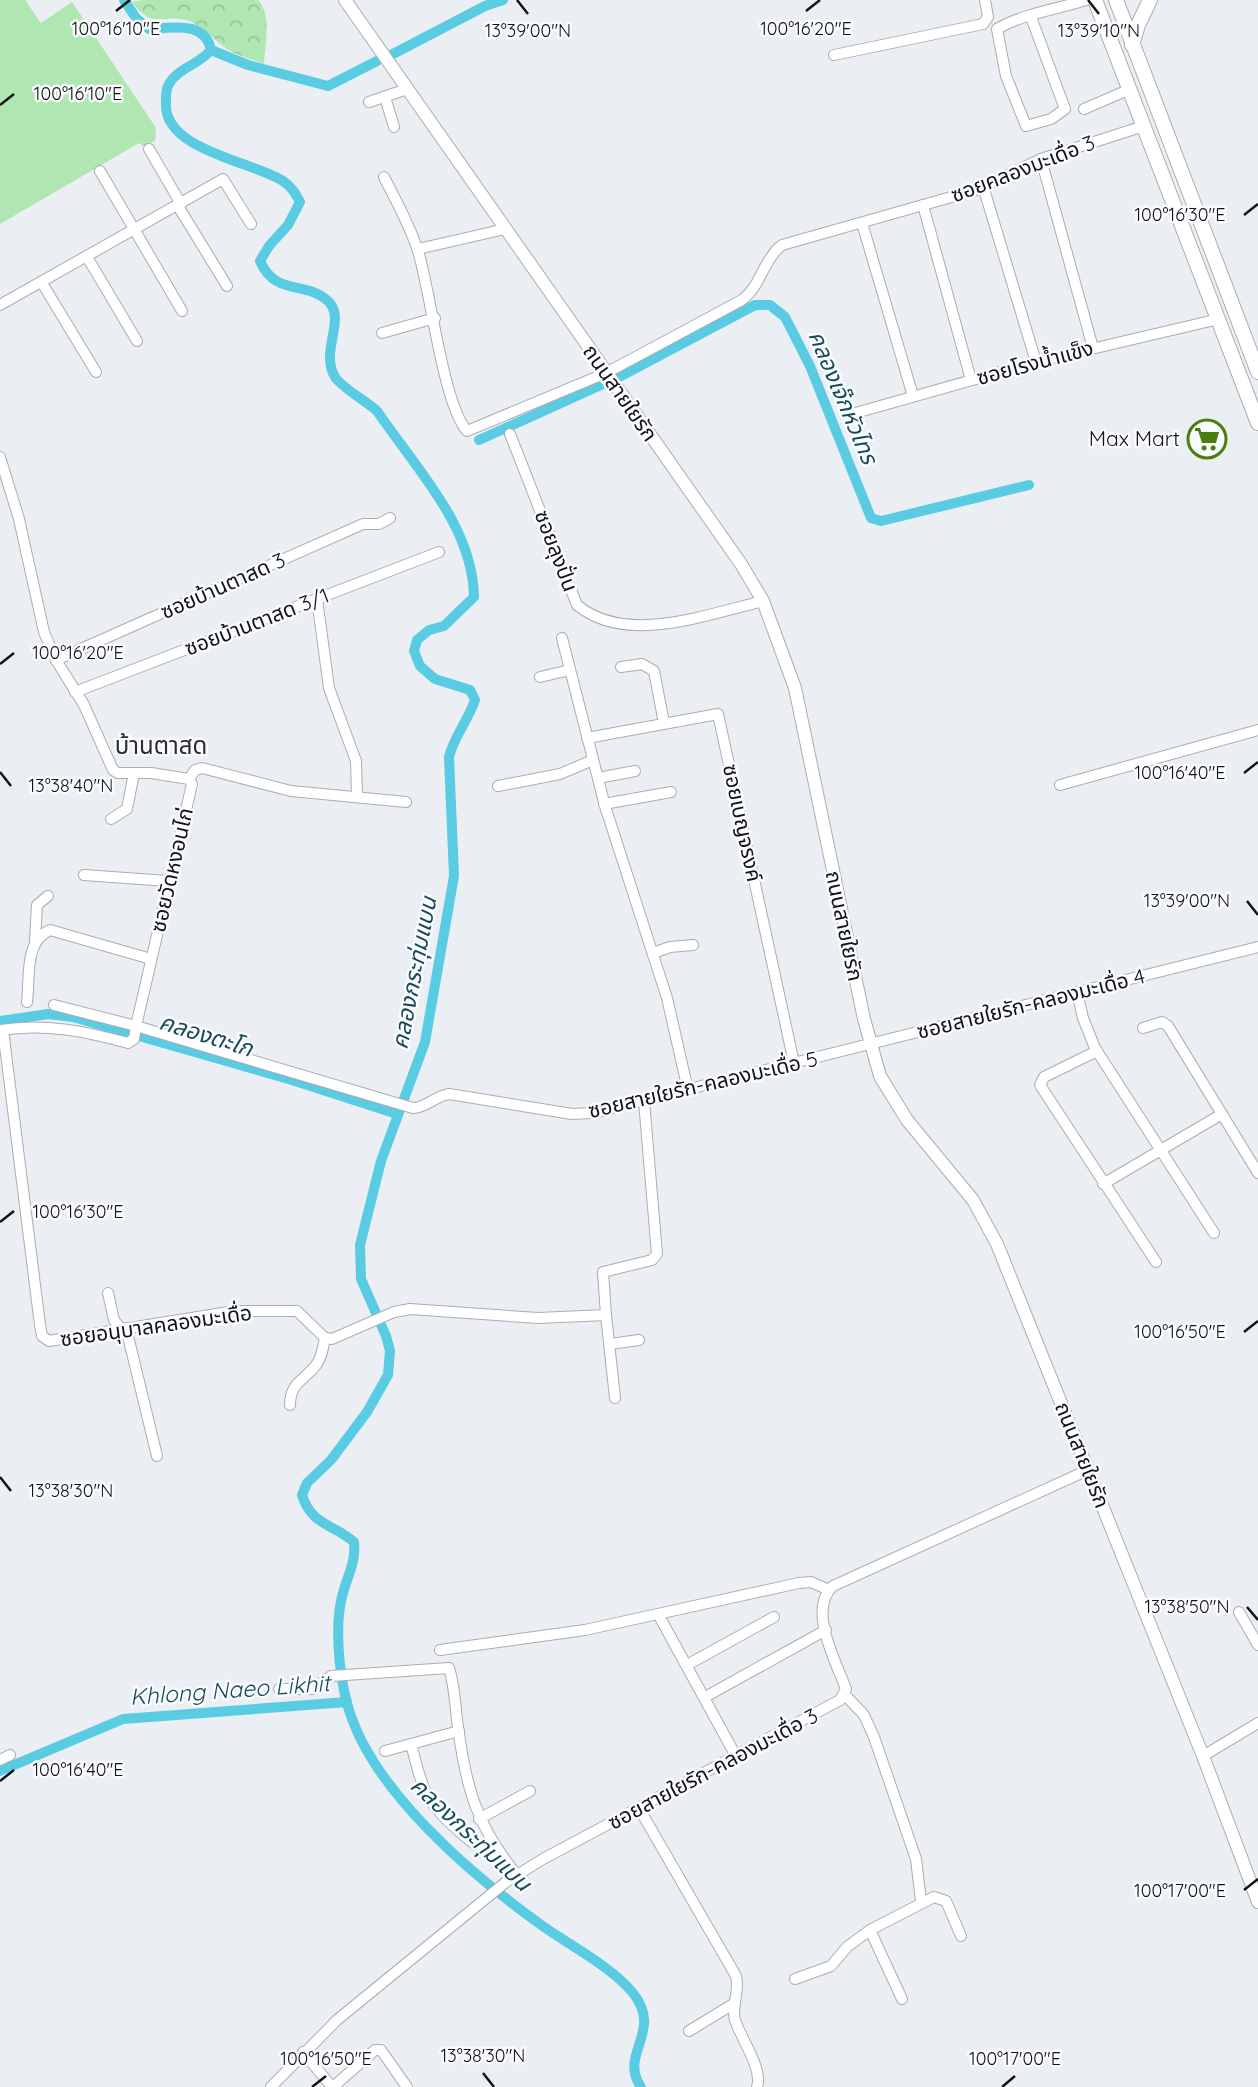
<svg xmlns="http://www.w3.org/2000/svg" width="1258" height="2087" viewBox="0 0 1258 2087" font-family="Quicksand,'Noto Sans Thai',sans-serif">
  <defs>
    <pattern id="forest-crowns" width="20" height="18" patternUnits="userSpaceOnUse" patternTransform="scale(1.75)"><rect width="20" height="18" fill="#b0e6b1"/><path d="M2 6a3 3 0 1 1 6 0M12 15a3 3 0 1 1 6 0" fill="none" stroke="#96c497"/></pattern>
  </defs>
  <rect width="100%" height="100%" fill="#ebeef3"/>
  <path fill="url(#forest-crowns)" d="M 143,0 L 258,0 C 272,15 265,44 264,64 C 252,59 238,56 227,49 C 214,40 203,25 186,20 C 162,14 153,30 132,2 Z"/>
  <path fill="#b0e6b1" d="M 0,0 L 25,0 L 41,23 L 72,2 L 156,128 L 155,141 L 143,146 L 139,143 L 0,224 Z"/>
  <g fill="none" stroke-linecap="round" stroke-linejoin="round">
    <g stroke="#59cce3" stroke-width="10">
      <path d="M 124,0 L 136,18 L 149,29 C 172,28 205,20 211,50 C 200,64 178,68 169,84 C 165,90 166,98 166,105 C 165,150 254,162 283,181 C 292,187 295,193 300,202 L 288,225 L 269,246 L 260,261 C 275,296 305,281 327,300 C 348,318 319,351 335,377 C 341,387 366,401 377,411 C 415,467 473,526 474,597 L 444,626 L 429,630 L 417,640 L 414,651 L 420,666 L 435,679 L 470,690 L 475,700 C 468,721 454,736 449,757 L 454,876 L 425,1042 L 381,1161 L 360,1245 L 361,1279 L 386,1336 L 390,1351 L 388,1375 L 367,1412 L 331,1460 L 307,1483 L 302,1495 C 312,1526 332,1523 354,1542 C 356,1563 348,1574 343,1593 C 334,1623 339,1673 347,1703 C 369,1789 474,1877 544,1927 C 570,1945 613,1968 633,1993 C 664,2032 618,2054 641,2087"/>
      <path d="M 211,50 L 248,65 L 328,86 L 377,61"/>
      <path d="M 393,54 L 485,6 L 503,0"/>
      <path d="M 619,377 L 755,305 L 770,305 L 785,317 L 810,366 L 871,518 L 881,521 L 1029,485"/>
      <path d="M 479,440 L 603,384"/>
      <path d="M 0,1021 L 48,1014 L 73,1017 L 292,1080 L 397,1114"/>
      <path d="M 0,1771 L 123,1719 L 347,1702"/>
    </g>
    <defs>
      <g id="minor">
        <path d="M 1031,17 L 1065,109 L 1051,119 L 1026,126 L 1006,76 L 997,29 C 1022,14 1058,9 1086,0"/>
        <path d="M 834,55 L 983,24 L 988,17 L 985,0"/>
        <path d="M 385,97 L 394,127"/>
        <path d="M 369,102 L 407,89"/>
        <path d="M 1084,109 L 1128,90"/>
        <path d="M 149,149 L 181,204"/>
        <path d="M 1041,159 L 1093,348"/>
        <path d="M 100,171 L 182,311"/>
        <path d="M 384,177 C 396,201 410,225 418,251 C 431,293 443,404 467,431 L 606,373 L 742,300 C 761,286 763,260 782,245 L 976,190 L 1041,159 L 1144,126"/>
        <path d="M 983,186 L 1036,362"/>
        <path d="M 923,205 L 971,380"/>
        <path d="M 178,206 L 227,286"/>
        <path d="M 862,223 L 913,396"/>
        <path d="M 418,249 L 505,229"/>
        <path d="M 87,257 L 137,341"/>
        <path d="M 42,283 L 96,372"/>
        <path d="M 0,305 L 223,179 L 251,224"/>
        <path d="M 382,333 L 435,318"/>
        <path d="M 852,414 L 1036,362 L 1219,319"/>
        <path d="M 510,434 L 577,605 C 627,646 707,614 763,601"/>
        <path d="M 0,457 L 19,519 L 44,632 L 56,660 L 84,705 L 113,770 L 118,773 L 151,773 L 189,779 L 192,784 L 136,1026 L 413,1108 C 426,1108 435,1096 449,1094 L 572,1114 L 593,1113 L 1258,947"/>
        <path d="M 317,599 L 329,688 L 356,761 L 357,796"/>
        <path d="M 562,638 L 605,806 L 667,998 L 688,1090"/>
        <path d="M 56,660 L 363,524 L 379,524 L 390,518"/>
        <path d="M 621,667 L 642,664 L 654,671 L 664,723"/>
        <path d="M 540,677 L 570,670"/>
        <path d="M 75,692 L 439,552"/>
        <path d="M 587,738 L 718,714 L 794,1063"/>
        <path d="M 598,778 L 635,771"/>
        <path d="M 189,779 L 195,770 L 202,768 L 291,791 L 406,802"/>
        <path d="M 1060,785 L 1258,730"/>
        <path d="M 498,786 L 560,774 L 593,760"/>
        <path d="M 604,804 L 671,792"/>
        <path d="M 111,819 L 127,809 L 134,773"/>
        <path d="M 84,875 L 168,881"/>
        <path d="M 35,940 L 37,905 L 48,896"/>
        <path d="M 653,953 L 670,947 L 693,945"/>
        <path d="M 1077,992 L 1083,1018 L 1095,1048 L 1214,1233"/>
        <path d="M 27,1002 C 30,978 24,941 50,930 L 151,959"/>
        <path d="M 1143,1028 L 1162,1022 L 1168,1026 L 1258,1173"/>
        <path d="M 0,1030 C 45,1023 84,1031 128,1043 L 134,1039 L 136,1026 L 54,1005"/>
        <path d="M 3,1030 L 40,1325 L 42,1336 L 49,1341 L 235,1311 L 297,1311 L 325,1338 L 332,1339 L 394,1312 L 410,1309 L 538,1318 L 606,1315 L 603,1272 L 652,1260 L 657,1254 L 644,1101"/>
        <path d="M 1097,1051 L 1044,1077 L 1040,1085 L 1156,1262"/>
        <path d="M 1103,1184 L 1222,1114"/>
        <path d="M 108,1293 L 114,1320 L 121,1329"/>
        <path d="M 606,1315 L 615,1398"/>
        <path d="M 126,1328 L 157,1456"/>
        <path d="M 610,1344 L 639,1340"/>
        <path d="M 290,1405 C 290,1382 305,1380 316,1365 C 322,1358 323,1347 325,1338"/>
        <path d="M 1239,1612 L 1258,1645"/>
        <path d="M 658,1614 L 737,1758"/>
        <path d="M 440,1650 L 585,1630 L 799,1583 L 811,1582 L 829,1590"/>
        <path d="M 687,1665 L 774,1617"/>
        <path d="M 279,1689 L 313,1689 L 331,1676 L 449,1668 C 455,1686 455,1708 458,1727 C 466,1788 477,1827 517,1875"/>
        <path d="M 845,1695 L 864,1715 L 874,1737 L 916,1859 L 921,1901"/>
        <path d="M 705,1697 L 826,1630"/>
        <path d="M 411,1744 C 416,1761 419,1781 428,1796 C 440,1818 479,1851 502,1860"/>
        <path d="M 385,1751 L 459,1731"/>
        <path d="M 1203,1756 L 1258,1723"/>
        <path d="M 0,1760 L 10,1755"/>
        <path d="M 640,1810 L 736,1976 C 740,1992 731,2005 735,2020 C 741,2039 763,2068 757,2087"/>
        <path d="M 479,1819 L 530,1791"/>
        <path d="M 870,1930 L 902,1999"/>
        <path d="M 795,1979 L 831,1966 L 847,1947 L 870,1930 L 934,1897 L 946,1901 L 961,1936"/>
        <path d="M 689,2031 L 735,2003"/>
        <path d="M 303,2052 L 332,2087"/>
        <path d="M 271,2087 L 337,2020 L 506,1882 L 543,1859 L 840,1700 L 846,1689 C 836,1661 807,1610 833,1586 L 1088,1470"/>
        <path d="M 333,2087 L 375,2050 L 381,2050 L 407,2087"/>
      </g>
      <path id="tertiary" d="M 345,0 L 741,564 L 763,601 L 795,688 L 864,1019 L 880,1076 L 907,1120 L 973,1200 L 997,1244 L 1203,1756 L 1258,1902"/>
      <g id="secondary">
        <path d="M 1095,0 L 1258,423"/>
        <path d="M 1116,0 L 1258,372"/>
        <path d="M 1132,45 L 1138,25 L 1150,0"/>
      </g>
    </defs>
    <use href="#minor" stroke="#abadb2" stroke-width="12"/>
    <use href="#tertiary" stroke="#abadb2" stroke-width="14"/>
    <use href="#secondary" stroke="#abadb2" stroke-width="16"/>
    <use href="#minor" stroke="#fff" stroke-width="10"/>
    <use href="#tertiary" stroke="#fff" stroke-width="12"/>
    <use href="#secondary" stroke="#fff" stroke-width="14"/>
  </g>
  <path fill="none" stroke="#121314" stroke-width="2.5" d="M 517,0 L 528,14M 1088,0 L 1099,14M 116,11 L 130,0M 806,11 L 820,0M 0,105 L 14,94M 1244,215 L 1258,204M 0,664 L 14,653M 0,772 L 11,786M 1244,773 L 1258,762M 1247,901 L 1258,915M 0,1222 L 14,1211M 1244,1332 L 1258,1321M 0,1477 L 11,1491M 1247,1607 L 1258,1620M 0,1781 L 14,1770M 1244,1890 L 1258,1879M 483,2073 L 494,2087M 312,2087 L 326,2076M 1002,2087 L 1015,2076"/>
  <defs>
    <symbol id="supermarket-ring" viewBox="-11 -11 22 22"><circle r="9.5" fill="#fafbfe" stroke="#4c7e0d" stroke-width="1.5"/><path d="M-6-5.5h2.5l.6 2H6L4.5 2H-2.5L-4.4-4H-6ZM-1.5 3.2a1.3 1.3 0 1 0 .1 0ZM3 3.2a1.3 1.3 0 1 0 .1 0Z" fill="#4c7e0d"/></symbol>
  </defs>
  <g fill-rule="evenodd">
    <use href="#supermarket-ring" x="1185" y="417" width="44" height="44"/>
  </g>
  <g text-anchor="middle" stroke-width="5" stroke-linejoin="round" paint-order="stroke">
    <g font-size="21" fill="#121314" stroke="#fafbfe">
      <text transform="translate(1023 169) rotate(-21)" y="7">ซอยคลองมะเดื่อ 3</text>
      <text transform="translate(1035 363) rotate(-15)" y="7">ซอยโรงน้ำแข็ง</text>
      <text transform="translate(620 393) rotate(55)" y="7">ถนนสายใยรัก</text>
      <text transform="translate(556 551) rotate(69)" y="7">ซอยลุงปั่น</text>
      <text transform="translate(223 586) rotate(-24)" y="7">ซอยบ้านตาสด 3</text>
      <text transform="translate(257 622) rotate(-21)" y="7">ซอยบ้านตาสด 3/1</text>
      <text transform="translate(742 823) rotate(78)" y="7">ซอยเบญจรงค์</text>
      <text transform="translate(172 870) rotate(-77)" y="7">ซอยวัดหงอนไก่</text>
      <text transform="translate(844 926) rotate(78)" y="7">ถนนสายใยรัก</text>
      <text transform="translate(1031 1004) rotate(-14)" y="7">ซอยสายใยรัก-คลองมะเดื่อ 4</text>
      <text transform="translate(703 1085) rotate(-13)" y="7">ซอยสายใยรัก-คลองมะเดื่อ 5</text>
      <text transform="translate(156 1326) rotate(-8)" y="7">ซอยอนุบาลคลองมะเดื่อ</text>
      <text transform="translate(1082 1455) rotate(68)" y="7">ถนนสายใยรัก</text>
      <text transform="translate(713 1769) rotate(-28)" y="7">ซอยสายใยรัก-คลองมะเดื่อ 3</text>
    </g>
    <g font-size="21" fill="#121314" stroke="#fafbfe" text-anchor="end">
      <text x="1180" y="446">Max Mart</text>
    </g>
    <g font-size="23" font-style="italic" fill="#184b54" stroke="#fafbfe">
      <text transform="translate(843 397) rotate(67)" y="8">คลองเจ๊กหัวไทร</text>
      <text transform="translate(414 973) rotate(-79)" y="8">คลองกระทุ่มแบน</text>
      <text transform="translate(206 1035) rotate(17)" y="8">คลองตะโก</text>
      <text transform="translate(230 1690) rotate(-4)" y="8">Khlong Naeo Likhit</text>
      <text transform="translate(471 1834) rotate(43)" y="8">คลองกระทุ่มแบน</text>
    </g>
    <g font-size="24" fill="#2a2c30" stroke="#fafbfe">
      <text x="161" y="754">บ้านตาสด</text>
    </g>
  </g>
  <g font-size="18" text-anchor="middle" fill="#121314" stroke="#fafbfe" stroke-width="5" stroke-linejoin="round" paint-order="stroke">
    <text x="116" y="35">100°16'10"E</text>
    <text x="806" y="35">100°16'20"E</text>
    <text x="528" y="37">13°39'00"N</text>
    <text x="1099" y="37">13°39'10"N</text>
    <text x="78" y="100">100°16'10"E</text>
    <text x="1180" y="221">100°16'30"E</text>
    <text x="78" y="659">100°16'20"E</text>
    <text x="1180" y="779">100°16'40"E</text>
    <text x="71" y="792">13°38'40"N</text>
    <text x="1187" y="907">13°39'00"N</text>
    <text x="78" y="1218">100°16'30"E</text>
    <text x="1180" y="1338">100°16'50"E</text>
    <text x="71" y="1497">13°38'30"N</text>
    <text x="1187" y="1613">13°38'50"N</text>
    <text x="78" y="1776">100°16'40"E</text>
    <text x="1180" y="1897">100°17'00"E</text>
    <text x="483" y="2062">13°38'30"N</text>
    <text x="326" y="2065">100°16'50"E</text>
    <text x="1015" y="2065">100°17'00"E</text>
  </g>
</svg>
